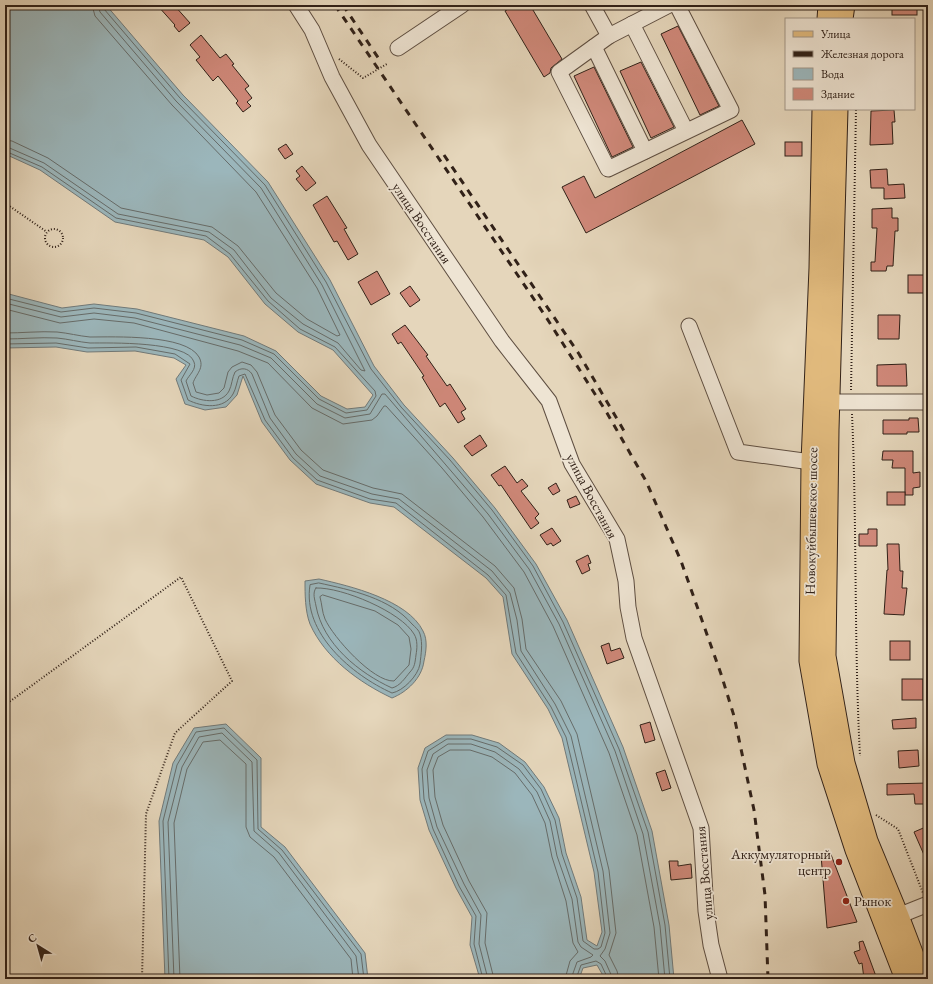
<svg xmlns="http://www.w3.org/2000/svg" width="933" height="984" viewBox="0 0 933 984" font-family="'EB Garamond',serif">
  <rect width="100%" height="100%" fill="#e5d6bb"/>
  <filter id="stains"><feTurbulence type="fractalNoise" baseFrequency=".005" numOctaves="4"/><feColorMatrix values="0 0 0 0 .2 0 0 0 0 .09 0 0 0 0 .02 0 0 0 .5 -.17"/></filter>
  <radialGradient id="worn" r=".72"><stop offset=".6" stop-color="#630" stop-opacity="0"/><stop offset="1" stop-color="#630" stop-opacity=".3"/></radialGradient>
  <g fill="#9bb6bb" stroke="#717a7a">
    <path d="M 5,5 L 106,5 L 183,95 L 268,182 L 330,280 L 374,366 L 404,405 L 453,458 L 495,508 L 536,564 L 567,620 L 623,747 L 652,831 L 669,925 L 674,979 L 605,979 L 597,965 L 583,968 L 579,979 L 480,979 L 470,945 L 472,917 L 456,888 L 429,830 L 420,800 L 418,768 L 425,748 L 446,735 L 472,735 L 499,743 L 525,762 L 544,787 L 559,818 L 566,853 L 581,897 L 587,940 L 597,946 L 602,932 L 594,872 L 562,738 L 548,709 L 512,654 L 503,597 L 486,578 L 394,507 L 370,503 L 316,484 L 290,460 L 262,422 L 243,376 L 237,395 L 226,407 L 205,410 L 185,404 L 176,379 L 186,365 L 174,358 L 135,351 L 87,352 L 56,347 L 5,348 L 5,293 L 62,308 L 94,304 L 137,309 L 244,336 L 276,351 L 321,396 L 347,409 L 365,407 L 373,395 L 333,350 L 298,332 L 265,304 L 228,257 L 204,240 L 115,222 L 40,170 L 5,154 Z"/>
    <path d="M 319,579 C 350,586 408,600 423,631 C 428,640 426,652 424,661 C 422,678 407,692 392,698 C 360,683 325,658 310,624 C 305,611 305,594 305,581 Z"/>
    <path d="M 226,724 L 261,758 L 261,827 L 285,847 L 365,953 L 368,979 L 165,979 L 159,821 L 173,763 L 194,728 Z"/>
  </g>
  <g fill="none" stroke-linecap="round" stroke-linejoin="round">
    <g stroke="#666c6a" stroke-width="1">
      <path d="M 103,5 L 104,9 L 180,98 L 265,185 L 326,282 L 371,369 L 401,407 L 450,460 L 492,510 L 533,566 L 563,622 L 619,749 L 648,832 L 665,925 L 670,979"/>
      <path d="M 5,140 L 12,141 L 48,158 L 121,208 L 212,227 L 238,246 L 276,293 L 307,319 L 337,336 L 340,335 L 317,288 L 256,192 L 172,105 L 95,16 L 92,5"/>
      <path d="M 5,146 L 44,163 L 118,214 L 209,232 L 234,250 L 271,298 L 303,324 L 338,343 L 361,370 L 365,371 L 322,285 L 261,188 L 176,101 L 100,12 L 98,5"/>
      <path d="M 5,151 L 42,167 L 116,218 L 206,236 L 230,254 L 268,301 L 300,329 L 335,347 L 375,391 L 376,396 L 367,410 L 346,413 L 319,399 L 274,354 L 242,340 L 136,313 L 94,308 L 61,312 L 5,298"/>
      <path d="M 5,303 L 61,317 L 94,313 L 135,318 L 240,345 L 271,358 L 317,404 L 345,418 L 370,414 L 382,394 L 385,394 L 488,514 L 529,569 L 559,624 L 615,751 L 643,834 L 660,926 L 665,979"/>
      <path d="M 5,309 L 60,323 L 94,319 L 134,323 L 238,351 L 268,363 L 312,408 L 343,424 L 372,420 L 377,416 L 384,406 L 386,406 L 442,468 L 483,517 L 524,572 L 553,626 L 609,753 L 637,835 L 654,927 L 659,979"/>
      <path d="M 5,333 C 22,333 40,331 57,332 C 68,333 79,336 90,337 C 114,337 186,334 199,357 C 205,368 196,374 193,383 L 196,392 L 207,395 L 219,393 L 224,388 L 228,372 L 232,367 L 242,362 L 251,365 L 257,372 L 275,415 L 301,450 L 323,470 L 373,488 L 402,494 L 495,566 L 514,588 L 522,619 L 526,649 L 561,701 L 577,734 L 609,870 L 616,933 L 609,955 L 617,971 L 619,979"/>
      <path d="M 5,339 C 22,339 40,337 57,338 C 68,339 79,342 90,343 C 109,343 188,341 194,362 C 197,369 189,375 186,381 L 191,396 C 203,402 222,404 229,391 C 232,385 232,378 235,372 C 241,367 248,368 252,374 L 270,418 L 296,454 L 320,476 L 372,494 L 399,499 L 492,571 L 510,593 L 517,620 L 521,651 L 555,704 L 571,736 L 603,871 L 610,933 L 605,949 L 600,956 L 605,961 L 613,979"/>
      <path d="M 5,344 L 56,343 L 88,348 L 136,347 L 175,354 L 190,364 L 181,380 L 188,400 C 202,407 224,410 233,394 C 236,389 237,381 239,376 L 245,374 L 265,420 L 293,458 L 317,480 L 370,499 L 396,503 L 488,575 L 506,595 L 516,653 L 551,707 L 566,737 L 598,872 L 605,933 L 601,947 L 598,949 L 594,949 L 583,941 L 577,898 L 562,854 L 555,820 L 541,789 L 523,765 L 497,747 L 471,739 L 447,739 L 428,751 L 422,769 L 424,799 L 433,829 L 459,886 L 476,916 L 474,944 L 483,979"/>
      <path d="M 319,583 C 351,590 390,598 412,624 C 415,627 419,630 420,634 C 423,644 421,654 420,664 C 418,676 403,691 392,693 C 352,675 302,633 310,585 Z"/>
      <path d="M 316,588 C 342,587 401,612 414,634 C 418,640 417,649 416,655 C 415,662 415,667 410,672 C 405,678 400,686 392,688 C 359,673 323,644 316,606 C 315,600 312,593 316,588 Z"/>
      <path d="M 323,595 L 375,611 L 398,625 L 409,637 L 411,649 L 409,665 L 394,681 C 373,682 333,637 325,619 C 322,612 322,604 320,597 Z"/>
      <path d="M 169,979 L 163,821 L 177,765 L 196,732 L 224,728 L 257,760 L 258,829 L 282,850 L 361,954 L 364,979"/>
      <path d="M 174,979 L 168,822 L 182,767 L 199,737 L 222,733 L 252,762 L 254,831 L 279,853 L 356,956 L 359,979"/>
      <path d="M 180,979 L 174,823 L 187,769 L 203,742 L 220,740 L 246,764 L 246,827 L 250,837 L 274,857 L 351,959 L 353,979"/>
      <path d="M 488,979 L 479,944 L 481,915 L 464,884 L 437,827 L 429,798 L 427,770 L 433,754 L 448,744 L 471,744 L 495,752 L 519,769 L 537,792 L 550,821 L 557,856 L 572,899 L 578,942 L 581,947 L 593,955 L 591,957 L 577,962 L 571,979"/>
      <path d="M 494,979 L 485,943 L 487,913 L 469,881 L 443,825 L 435,797 L 433,770 L 438,757 L 450,750 L 470,750 L 492,757 L 515,773 L 532,795 L 545,823 L 552,857 L 566,901 L 573,943 L 578,952 L 570,961 L 565,979"/>
      <path d="M 576,979 L 581,965 L 596,961 L 601,964 L 608,979"/>
    </g>
  </g>
  <g fill="#cf8879" stroke="#312118">
    <path d="M 157,5 L 174,5 L 190,23 L 179,32 L 174,26 L 175,25 Z"/>
    <path d="M 515,5 L 530,5 L 562,59 L 551,68 L 550,73 L 544,77 L 505,11 Z"/>
    <rect x="892" y="5" width="25" height="10"/>
    <path d="M 678,26 L 719,106 L 700,115 L 661,34 Z"/>
    <path d="M 201,35 L 220,58 L 226,54 L 234,64 L 232,65 L 249,86 L 245,89 L 252,98 L 247,102 L 251,106 L 243,112 L 236,103 L 238,101 L 218,76 L 213,81 L 196,60 L 200,57 L 190,45 Z"/>
    <path d="M 641,62 L 674,127 L 651,138 L 620,71 Z"/>
    <path d="M 594,67 L 633,147 L 612,157 L 574,76 Z"/>
    <path d="M 894,110 L 895,122 L 892,122 L 893,144 L 870,145 L 871,111 Z"/>
    <path d="M 742,120 L 755,144 L 586,233 L 562,187 L 584,176 L 595,198 Z"/>
    <rect x="785" y="142" width="17" height="14"/>
    <path d="M 286,144 L 293,154 L 285,159 L 278,149 Z"/>
    <path d="M 302,166 L 316,183 L 306,191 L 296,179 L 300,176 L 296,171 Z"/>
    <path d="M 887,169 L 888,185 L 904,184 L 905,198 L 884,199 L 884,188 L 871,188 L 870,170 Z"/>
    <path d="M 327,196 L 347,228 L 344,229 L 358,254 L 348,260 L 337,241 L 334,242 L 313,205 Z"/>
    <path d="M 892,208 L 892,218 L 898,218 L 898,231 L 895,231 L 893,266 L 887,266 L 886,271 L 871,271 L 871,262 L 875,262 L 877,228 L 872,228 L 872,209 Z"/>
    <path d="M 377,271 L 390,294 L 371,305 L 358,282 Z"/>
    <rect x="908" y="275" width="18" height="18"/>
    <path d="M 410,286 L 420,300 L 410,307 L 400,293 Z"/>
    <path d="M 878,315 L 900,315 L 899,339 L 878,339 Z"/>
    <path d="M 405,325 L 428,355 L 426,356 L 447,386 L 450,384 L 466,409 L 461,412 L 465,419 L 458,423 L 445,403 L 440,407 L 422,377 L 424,376 L 401,342 L 398,344 L 392,334 Z"/>
    <path d="M 906,364 L 907,386 L 877,386 L 877,365 Z"/>
    <path d="M 909,418 L 918,418 L 919,432 L 907,432 L 907,434 L 883,434 L 883,420 L 909,420 Z"/>
    <path d="M 480,435 L 487,446 L 472,456 L 464,446 Z"/>
    <path d="M 883,451 L 913,451 L 913,473 L 920,472 L 920,487 L 913,488 L 913,495 L 905,495 L 905,468 L 892,468 L 893,460 L 882,460 Z"/>
    <path d="M 505,466 L 517,483 L 522,479 L 528,486 L 521,491 L 539,514 L 535,518 L 539,523 L 531,529 L 501,485 L 499,486 L 491,475 Z"/>
    <path d="M 556,483 L 560,491 L 553,495 L 548,488 Z"/>
    <rect x="887" y="492" width="18" height="13"/>
    <path d="M 576,496 L 580,504 L 570,508 L 567,500 Z"/>
    <path d="M 552,528 L 561,541 L 553,546 L 551,543 L 547,545 L 540,535 Z"/>
    <path d="M 868,529 L 877,529 L 877,546 L 859,546 L 859,534 L 868,534 Z"/>
    <path d="M 887,544 L 899,544 L 900,571 L 903,571 L 902,588 L 907,588 L 904,615 L 884,614 L 887,570 L 888,570 Z"/>
    <path d="M 588,555 L 591,563 L 588,564 L 590,570 L 582,574 L 576,561 Z"/>
    <rect x="890" y="641" width="20" height="19"/>
    <path d="M 609,643 L 611,651 L 620,648 L 624,658 L 607,664 L 601,646 Z"/>
    <rect x="902" y="679" width="21" height="21"/>
    <path d="M 916,718 L 916,728 L 893,729 L 892,720 Z"/>
    <path d="M 650,722 L 655,740 L 645,743 L 640,725 Z"/>
    <path d="M 918,750 L 919,766 L 899,768 L 898,751 Z"/>
    <path d="M 665,770 L 671,788 L 662,791 L 656,773 Z"/>
    <path d="M 928,783 L 928,804 L 915,804 L 914,794 L 887,795 L 887,784 Z"/>
    <path d="M 928,826 L 928,864 L 914,832 Z"/>
    <path d="M 830,852 L 857,922 L 827,928 L 821,855 Z"/>
    <path d="M 669,861 L 678,861 L 678,866 L 691,864 L 692,878 L 671,880 Z"/>
    <path d="M 863,941 L 877,979 L 864,979 L 862,963 L 859,964 L 854,952 L 860,950 L 859,942 Z"/>
  </g>
  <g fill="none" stroke-linecap="round" stroke-linejoin="round">
    <defs>
      <g id="minor">
        <path d="M 296,5 L 312,30 L 332,77 L 369,145 L 502,341 L 549,401 L 572,464 L 617,539 L 626,581 L 628,607 L 634,638 L 701,828 L 706,911 L 711,945 L 720,979"/>
        <path d="M 592,5 L 609,36"/>
        <path d="M 669,5 L 609,36 L 559,72 L 608,169 L 731,110 L 677,5"/>
        <path d="M 632,24 L 686,131"/>
        <path d="M 594,47 L 645,151"/>
        <path d="M 398,48 L 462,5"/>
        <path d="M 689,326 L 738,452 L 811,462"/>
        <path d="M 830,402 L 928,402"/>
        <path d="M 888,920 L 928,904"/>
      </g>
      <g id="major">
        <path d="M 827,19 L 828,5"/>
        <path d="M 843,19 L 845,5"/>
        <path d="M 822,109 L 819,268 L 811,462 L 809,661 L 827,764 L 855,850 L 905,979"/>
        <path d="M 838,109 L 829,430 L 826,656 L 845,763 L 868,841 L 899,916 L 923,979"/>
      </g>
    </defs>
    <use href="#minor" stroke="#5e4e41" stroke-width="17"/>
    <use href="#major" stroke="#312118" stroke-width="21"/>
    <g stroke="#312118" stroke-width="2" stroke-dasharray="1 2" stroke-linecap="butt">
      <path d="M 339,59 L 363,78 L 387,64"/>
      <path d="M 5,203 L 47,232"/>
      <circle cx="54" cy="238" r="9"/>
      <path d="M 851,390 L 856,109"/>
      <path d="M 852,414 C 857,528 854,642 860,756"/>
      <path d="M 5,705 L 181,577 L 232,681 L 175,733 L 146,814 L 142,979"/>
      <path d="M 876,815 L 898,829 L 923,893"/>
    </g>
    <use href="#minor" stroke="#eee4d3" stroke-width="15"/>
    <use href="#major" stroke="#e2bb7e" stroke-width="19"/>
    <g stroke="#312118" stroke-width="3" stroke-dasharray="7 7" stroke-linecap="butt">
      <path d="M 335,5 L 546,317 L 607,413 L 646,481 L 681,561 L 721,674 L 734,716 L 754,810 L 765,895 L 768,979"/>
      <path d="M 343,5 L 379,59"/>
      <path d="M 444,155 L 579,354 L 627,436"/>
    </g>
  </g>
  <g fill="#8f2418" stroke="#eee4d3" stroke-width="1.5">
    <circle cx="839" cy="862" r="4"/>
    <circle cx="846" cy="901" r="4"/>
  </g>
  <g text-anchor="middle" stroke-width="3.5" stroke-linejoin="round" paint-order="stroke">
    <g font-size="14" fill="#312118" stroke="#eee4d3">
      <text transform="translate(422 223) rotate(56)" y="5">улица Восстания</text>
      <text transform="translate(592 496) rotate(62)" y="5">улица Восстания</text>
      <text transform="translate(811 521) rotate(-89)" y="5">Новокуйбышевское шоссе</text>
      <text transform="translate(704 873) rotate(-95)" y="5">улица Восстания</text>
    </g>
    <g font-size="14" fill="#312118" stroke="#eee4d3" text-anchor="end">
      <text x="831" y="859">Аккумуляторный<tspan x="831" dy="16">центр</tspan></text>
      <text x="854" y="906" text-anchor="start">Рынок</text>
    </g>
  </g>
  <rect width="933" height="984" fill="none" stroke="#e5d6bb" stroke-width="20"/>
  <rect x="6" y="6" width="921" height="972" fill="none" stroke="#312118" stroke-width="2"/>
  <rect x="10" y="10" width="913" height="964" fill="none" stroke="#312118"/>
  <rect x="785" y="18" width="130" height="92" fill="#eee4d3" stroke="#a29688"/>
  <rect x="793" y="31" width="20" height="6" fill="#e2bb7e" stroke="#a29688"/>
  <text x="821" y="38" font-size="12" fill="#312118">Улица</text>
  <rect x="793" y="51" width="20" height="6" fill="#312118" stroke="#a29688"/>
  <text x="821" y="58" font-size="12" fill="#312118">Железная дорога</text>
  <rect x="793" y="68" width="20" height="12" fill="#9bb6bb" stroke="#a29688"/>
  <text x="821" y="78" font-size="12" fill="#312118">Вода</text>
  <rect x="793" y="88" width="20" height="12" fill="#cf8879" stroke="#a29688"/>
  <text x="821" y="98" font-size="12" fill="#312118">Здание</text>
  <g transform="translate(38 946) rotate(323)" stroke="#eee4d3" stroke-width="3" paint-order="stroke">
  <path d="M0-3L7 15L0 10L-7 15Z" fill="#312118"/>
  <text y="-6" font-size="11" font-weight="bold" text-anchor="middle" fill="#312118">С</text>
  </g>
  <rect width="100%" height="100%" filter="url(#stains)"/>
  <rect width="100%" height="100%" fill="url(#worn)"/>
</svg>
